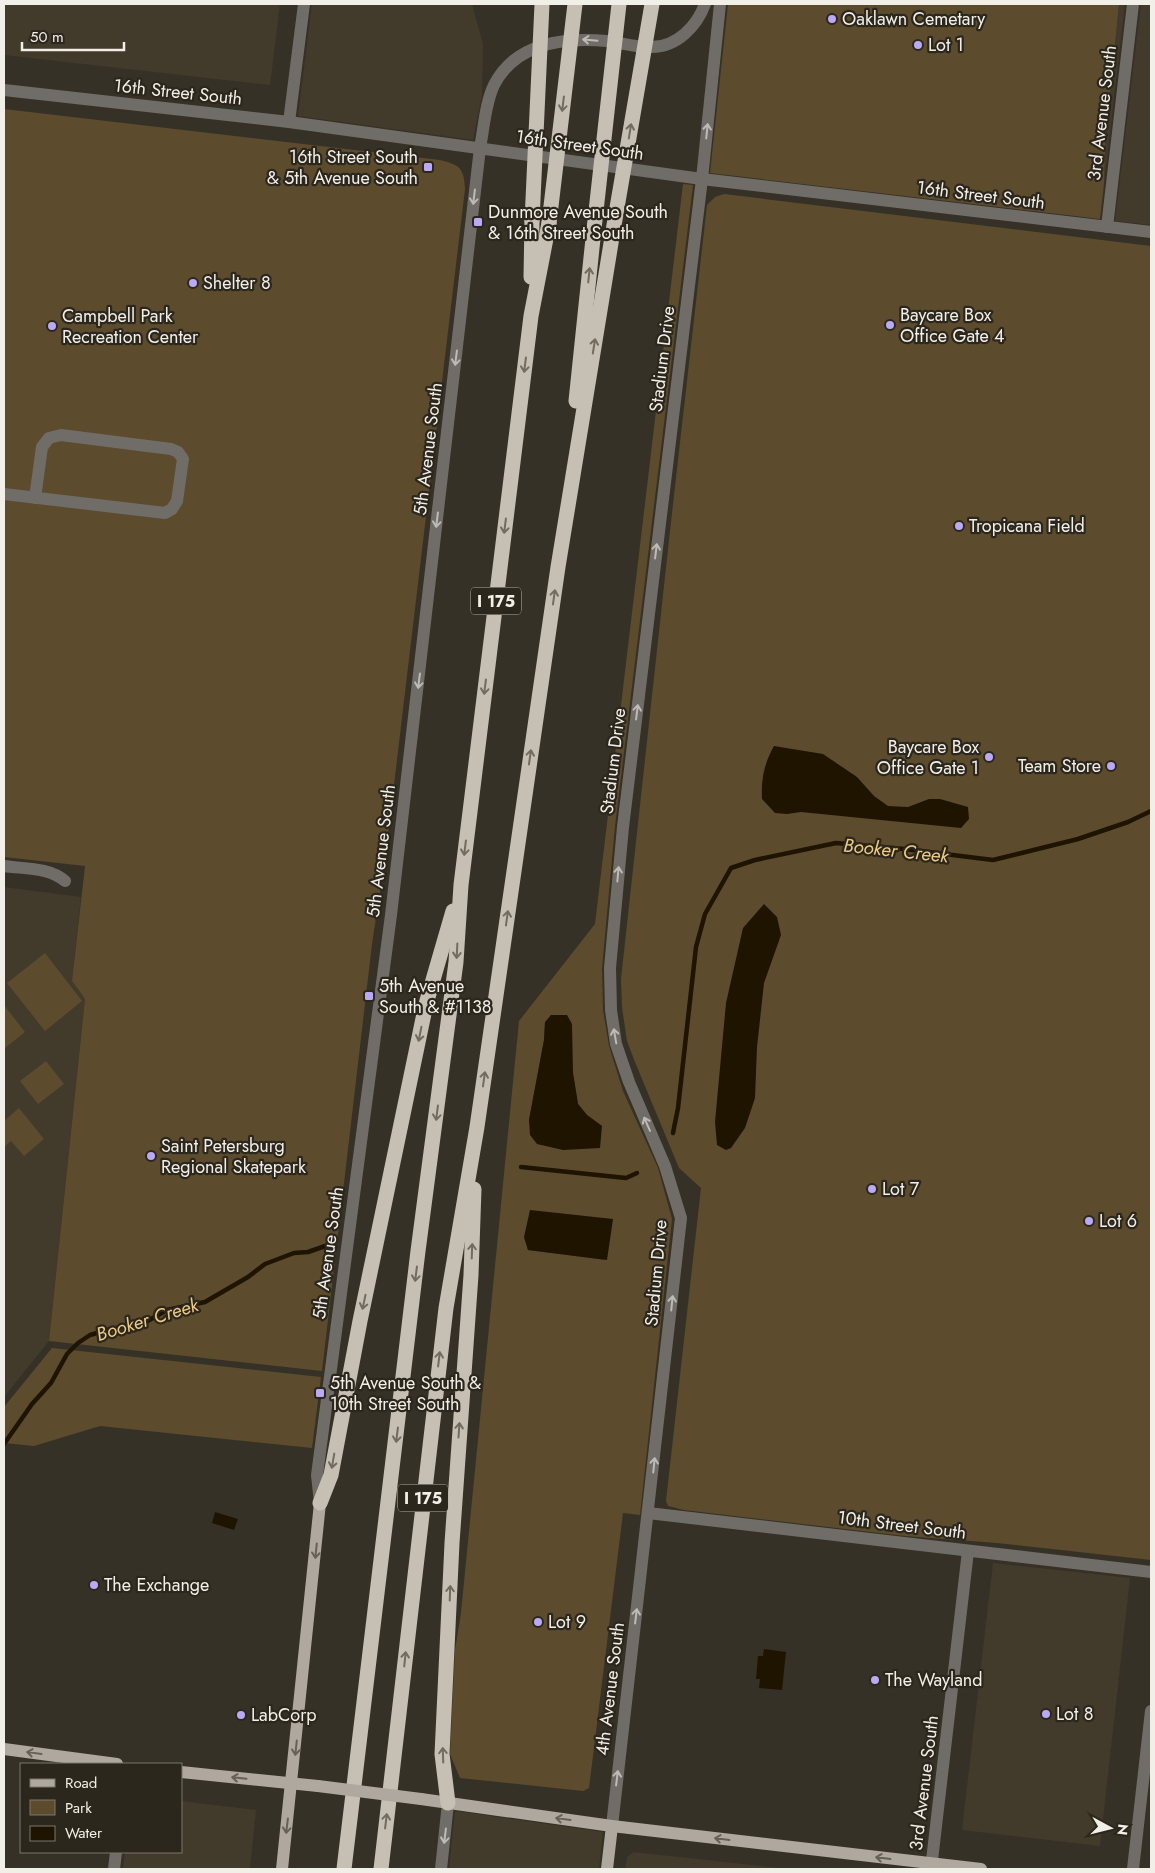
<svg xmlns="http://www.w3.org/2000/svg" width="1155" height="1873" viewBox="0 0 1155 1873" font-family="Jost,sans-serif">
  <rect width="100%" height="100%" fill="#363127"/>
  <g fill="#423a2a">
    <path d="M 4,4 L 280,4 L 270,85 L 4,55 Z"/>
    <path d="M 312,4 L 472,4 L 483,44 L 482,95 L 473,140 L 298,116 Z"/>
    <path d="M 1119,4 L 1125,4 L 1104,184 L 1105,144 Z"/>
    <path d="M 1141,4 L 1151,4 L 1151,225 L 1115,221 Z"/>
    <path d="M 4,887 L 81,897 L 72,981 L 85,999 L 49,1341 L 4,1397 Z"/>
    <path d="M 993,1563 L 1130,1578 L 1100,1846 L 962,1830 Z"/>
    <path d="M 181,1801 L 256,1810 L 250,1869 L 123,1869 L 125,1852 L 181,1852 Z"/>
    <path d="M 455,1811 L 603,1832 L 599,1869 L 449,1869 Z"/>
    <path d="M 633,1852 L 789,1869 L 625,1869 L 627,1857 Z"/>
  </g>
  <g fill="#5c4c2d" fill-rule="evenodd">
    <path d="M 728,4 L 1119,4 L 1105,144 L 1104,184 L 1100,219 L 710,173 Z"/>
    <path d="M 4,109 L 440,160 C 460,165 464,168 465,189 L 386,852 L 372,944 L 322,1371 L 49,1341 L 85,999 L 72,981 L 85,866 L 4,857 Z"/>
    <path d="M 683,184 L 693,185 L 615,826 L 602,968 L 603,1010 L 609,1046 L 623,1091 L 658,1168 L 672,1219 L 640,1515 L 623,1513 L 589,1788 L 583,1791 L 460,1778 L 450,1754 L 455,1650 L 461,1613 L 519,1021 L 595,924 ZM 545,1022 L 573,1073 L 578,1104 L 587,1115 L 602,1126 L 529,1120 L 544,1040 ZM 524,1237 L 606,1260 L 528,1250 Z"/>
    <path d="M 724,194 L 1151,246 L 1151,1560 L 997,1543 L 905,1536 L 684,1510 L 668,1506 L 666,1501 L 701,1188 L 679,1168 L 635,1062 L 627,1041 L 622,1007 L 621,979 L 672,513 L 707,205 L 715,197 Z"/>
    <path d="M 45,953 L 82,1001 L 45,1031 L 7,983 Z"/>
    <path d="M 4,1005 L 25,1032 L 5,1048 L 4,1046 Z"/>
    <path d="M 46,1061 L 64,1084 L 38,1104 L 20,1081 Z"/>
    <path d="M 19,1108 L 44,1139 L 24,1156 L 11,1141 L 4,1147 L 4,1121 Z"/>
    <path d="M 52,1348 L 321,1377 L 312,1448 L 100,1426 L 34,1446 L 4,1443 L 4,1407 Z"/>
  </g>
  <g fill="#1f1400">
    <path d="M 774,746 L 823,754 L 857,777 L 874,796 L 888,806 L 908,807 L 929,799 L 940,799 L 968,807 L 969,819 L 961,828 L 801,812 L 787,814 L 775,813 L 762,799 C 761,779 764,764 774,746 Z"/>
    <path d="M 764,904 L 777,917 L 781,935 L 764,983 L 757,1047 L 755,1098 L 745,1128 L 731,1148 L 726,1150 L 717,1145 L 715,1122 L 726,1003 L 743,928 Z"/>
    <path d="M 551,1015 L 567,1015 L 572,1024 L 573,1073 L 578,1104 L 587,1115 L 602,1126 L 600,1148 L 563,1150 L 537,1144 L 530,1135 L 529,1120 L 544,1040 L 545,1022 Z"/>
    <path d="M 530,1210 L 613,1219 L 607,1260 L 528,1250 L 524,1237 Z"/>
    <path d="M 215,1512 L 238,1519 L 234,1530 L 212,1523 Z"/>
    <path d="M 764,1649 L 786,1652 L 782,1690 L 759,1688 L 760,1679 L 756,1679 L 758,1656 L 763,1656 Z"/>
  </g>
  <g fill="none" stroke-linecap="round" stroke-linejoin="round">
    <g stroke="#1f1400" stroke-width="4.5">
      <path d="M 673,1133 L 678,1108 L 696,947 L 705,914 L 731,868 L 755,860 L 836,843 L 904,849 L 993,860 L 1078,839 L 1128,822 L 1151,811"/>
      <path d="M 521,1167 L 626,1178 L 637,1173"/>
      <path d="M 4,1444 L 32,1404 L 51,1383 L 67,1354 L 78,1343 L 90,1335 L 111,1329 L 144,1323 L 167,1310 L 205,1302 L 248,1277 L 265,1264 L 294,1253 L 308,1252 L 331,1244"/>
    </g>
    <g stroke="#706d68" stroke-width="12">
      <path d="M 4,90 L 289,122 L 702,179 L 1151,232"/>
      <path d="M 289,122 L 304,4"/>
      <path d="M 1107,227 L 1133,4"/>
      <path d="M 4,494 L 165,513 L 172,509 L 177,501 L 183,459 L 178,452 L 171,449 L 61,435 L 49,438 L 42,447 L 35,498"/>
      <path d="M 4,866 C 24,869 49,867 65,881"/>
      <path d="M 320,1503 L 317,1475 L 391,915 L 480,148 C 484,128 485,104 494,85 C 516,42 564,37 607,41 C 622,43 638,48 652,47 C 677,47 697,26 705,4"/>
      <path d="M 648,1513 L 1151,1572"/>
      <path d="M 612,1826 L 681,1218 L 665,1166 L 629,1082 L 616,1044 L 611,1010 L 610,968 L 623,827 L 702,179 L 720,4"/>
      <path d="M 114,1869 L 116,1852"/>
      <path d="M 441,1869 L 448,1803"/>
      <path d="M 931,1869 L 968,1551"/>
      <path d="M 1133,1869 L 1151,1711"/>
    </g>
    <g stroke="#aea89e" stroke-width="12">
      <path d="M 4,1749 L 117,1764"/>
      <path d="M 181,1772 L 318,1786"/>
      <path d="M 421,1799 L 612,1826 L 981,1869"/>
      <path d="M 282,1869 L 320,1503"/>
      <path d="M 607,1869 L 612,1826"/>
    </g>
    <g stroke="#c6bfb3" stroke-width="15">
      <path d="M 531,277 L 532,221"/>
      <path d="M 576,401 L 594,229"/>
      <path d="M 320,1503 L 331,1475 L 360,1321 L 426,1004 L 453,911"/>
      <path d="M 448,1803 L 442,1754 L 452,1543 L 471,1275 L 474,1189"/>
      <path d="M 344,1869 L 418,1251 L 456,962 L 461,885 L 531,316 L 549,223"/>
      <path d="M 381,1869 L 446,1308 L 477,1127 L 558,567 L 613,231"/>
    </g>
    <path stroke="#aea89e" stroke-width="12" d="M 318,1786 L 421,1799"/>
    <g stroke="#c6bfb3" stroke-width="15">
      <path d="M 532,221 L 542,4"/>
      <path d="M 549,223 L 575,4"/>
      <path d="M 594,229 L 619,4"/>
      <path d="M 613,231 L 652,4"/>
    </g>
  </g>
  <defs><path id="oneway-shaft" d="M-6 0H5M1.5-3L5.5 0L1.5 3" fill="none" stroke-width="1.6" stroke-linecap="round" stroke-linejoin="round" transform="scale(1.25)"/></defs>
  <g stroke="#bebab5">
    <use href="#oneway-shaft" transform="translate(590 40) rotate(-175)"/>
    <use href="#oneway-shaft" transform="translate(707 131) rotate(-84)"/>
    <use href="#oneway-shaft" transform="translate(474 197) rotate(97)"/>
    <use href="#oneway-shaft" transform="translate(456 358) rotate(97)"/>
    <use href="#oneway-shaft" transform="translate(437 520) rotate(97)"/>
    <use href="#oneway-shaft" transform="translate(656 551) rotate(-83)"/>
    <use href="#oneway-shaft" transform="translate(419 681) rotate(97)"/>
    <use href="#oneway-shaft" transform="translate(637 712) rotate(-83)"/>
    <use href="#oneway-shaft" transform="translate(618 874) rotate(-85)"/>
    <use href="#oneway-shaft" transform="translate(615 1036) rotate(-100)"/>
    <use href="#oneway-shaft" transform="translate(647 1124) rotate(-114)"/>
    <use href="#oneway-shaft" transform="translate(672 1303) rotate(-84)"/>
    <use href="#oneway-shaft" transform="translate(654 1465) rotate(-84)"/>
    <use href="#oneway-shaft" transform="translate(636 1616) rotate(-83)"/>
    <use href="#oneway-shaft" transform="translate(617 1778) rotate(-83)"/>
    <use href="#oneway-shaft" transform="translate(445 1836) rotate(97)"/>
  </g>
  <g stroke="#716b60">
    <use href="#oneway-shaft" transform="translate(563 104) rotate(97)"/>
    <use href="#oneway-shaft" transform="translate(630 131) rotate(-81)"/>
    <use href="#oneway-shaft" transform="translate(589 275) rotate(-84)"/>
    <use href="#oneway-shaft" transform="translate(594 346) rotate(-81)"/>
    <use href="#oneway-shaft" transform="translate(525 365) rotate(97)"/>
    <use href="#oneway-shaft" transform="translate(505 526) rotate(97)"/>
    <use href="#oneway-shaft" transform="translate(554 597) rotate(-82)"/>
    <use href="#oneway-shaft" transform="translate(485 687) rotate(97)"/>
    <use href="#oneway-shaft" transform="translate(530 757) rotate(-82)"/>
    <use href="#oneway-shaft" transform="translate(465 848) rotate(97)"/>
    <use href="#oneway-shaft" transform="translate(507 918) rotate(-82)"/>
    <use href="#oneway-shaft" transform="translate(457 951) rotate(93)"/>
    <use href="#oneway-shaft" transform="translate(420 1034) rotate(101)"/>
    <use href="#oneway-shaft" transform="translate(484 1079) rotate(-82)"/>
    <use href="#oneway-shaft" transform="translate(437 1113) rotate(97)"/>
    <use href="#oneway-shaft" transform="translate(472 1251) rotate(-88)"/>
    <use href="#oneway-shaft" transform="translate(416 1274) rotate(97)"/>
    <use href="#oneway-shaft" transform="translate(364 1302) rotate(102)"/>
    <use href="#oneway-shaft" transform="translate(439 1359) rotate(-83)"/>
    <use href="#oneway-shaft" transform="translate(459 1430) rotate(-86)"/>
    <use href="#oneway-shaft" transform="translate(397 1435) rotate(97)"/>
    <use href="#oneway-shaft" transform="translate(333 1461) rotate(100)"/>
    <use href="#oneway-shaft" transform="translate(450 1593) rotate(-88)"/>
    <use href="#oneway-shaft" transform="translate(405 1659) rotate(-84)"/>
    <use href="#oneway-shaft" transform="translate(443 1755) rotate(-92)"/>
    <use href="#oneway-shaft" transform="translate(386 1821) rotate(-83)"/>
  </g>
  <g stroke="#666157">
    <use href="#oneway-shaft" transform="translate(316 1551) rotate(96)"/>
    <use href="#oneway-shaft" transform="translate(296 1748) rotate(96)"/>
    <use href="#oneway-shaft" transform="translate(34 1753) rotate(-172)"/>
    <use href="#oneway-shaft" transform="translate(239 1778) rotate(-174)"/>
    <use href="#oneway-shaft" transform="translate(563 1819) rotate(-172)"/>
    <use href="#oneway-shaft" transform="translate(287 1826) rotate(97)"/>
    <use href="#oneway-shaft" transform="translate(722 1839) rotate(-173)"/>
    <use href="#oneway-shaft" transform="translate(883 1858) rotate(-173)"/>
  </g>
  <g fill="#baaaf6" stroke="#2c271d" stroke-width="2">
    <circle cx="832" cy="19" r="5"/>
    <circle cx="918" cy="45" r="5"/>
    <rect x="423" y="162" width="10" height="10" rx="2.5"/>
    <rect x="473" y="217" width="10" height="10" rx="2.5"/>
    <circle cx="193" cy="283" r="5"/>
    <circle cx="890" cy="325" r="5"/>
    <circle cx="52" cy="326" r="5"/>
    <circle cx="959" cy="526" r="5"/>
    <circle cx="989" cy="757" r="5"/>
    <circle cx="1111" cy="766" r="5"/>
    <rect x="364" y="991" width="10" height="10" rx="2.5"/>
    <circle cx="151" cy="1156" r="5"/>
    <circle cx="872" cy="1189" r="5"/>
    <circle cx="1089" cy="1221" r="5"/>
    <rect x="315" y="1388" width="10" height="10" rx="2.5"/>
    <circle cx="94" cy="1585" r="5"/>
    <circle cx="538" cy="1622" r="5"/>
    <circle cx="875" cy="1680" r="5"/>
    <circle cx="1046" cy="1714" r="5"/>
    <circle cx="241" cy="1715" r="5"/>
  </g>
  <g text-anchor="middle" stroke-width="4.5" stroke-linejoin="round" paint-order="stroke">
    <g fill="#2c271d" stroke="#b7b2ab" stroke-width="1">
      <rect x="471" y="587.5" width="50" height="27" rx="4"/>
      <rect x="398" y="1484.5" width="50" height="27" rx="4"/>
    </g>
    <g font-size="16" font-weight="bold" fill="#f2eee8">
      <text x="496" y="607">I 175</text>
      <text x="423" y="1504">I 175</text>
    </g>
    <g font-size="18" fill="#f2eee8" stroke="#2c271d" text-anchor="start">
      <text x="842" y="25">Oaklawn Cemetary</text>
      <text x="928" y="51">Lot 1</text>
      <text x="418" y="163" text-anchor="end">16th Street South<tspan x="418" dy="21">&amp; 5th Avenue South</tspan></text>
      <text x="488" y="218">Dunmore Avenue South<tspan x="488" dy="21">&amp; 16th Street South</tspan></text>
      <text x="203" y="289">Shelter 8</text>
      <text x="900" y="321">Baycare Box<tspan x="900" dy="21">Office Gate 4</tspan></text>
      <text x="62" y="322">Campbell Park<tspan x="62" dy="21">Recreation Center</tspan></text>
      <text x="969" y="532">Tropicana Field</text>
      <text x="979" y="753" text-anchor="end">Baycare Box<tspan x="979" dy="21">Office Gate 1</tspan></text>
      <text x="1101" y="772" text-anchor="end">Team Store</text>
      <text x="379" y="992">5th Avenue<tspan x="379" dy="21">South &amp; #1138</tspan></text>
      <text x="161" y="1152">Saint Petersburg<tspan x="161" dy="21">Regional Skatepark</tspan></text>
      <text x="882" y="1195">Lot 7</text>
      <text x="1099" y="1227">Lot 6</text>
      <text x="330" y="1389">5th Avenue South &amp;<tspan x="330" dy="21">10th Street South</tspan></text>
      <text x="104" y="1591">The Exchange</text>
      <text x="548" y="1628">Lot 9</text>
      <text x="885" y="1686">The Wayland</text>
      <text x="1056" y="1720">Lot 8</text>
      <text x="251" y="1721">LabCorp</text>
    </g>
    <g font-size="18" fill="#f2eee8" stroke="#2c271d">
      <text transform="translate(178 92) rotate(6)" y="6">16th Street South</text>
      <text transform="translate(1102 113) rotate(-83)" y="6">3rd Avenue South</text>
      <text transform="translate(580 145) rotate(8)" y="6">16th Street South</text>
      <text transform="translate(981 195) rotate(7)" y="6">16th Street South</text>
      <text transform="translate(662 359) rotate(-83)" y="6">Stadium Drive</text>
      <text transform="translate(428 449) rotate(-83)" y="6">5th Avenue South</text>
      <text transform="translate(613 761) rotate(-83)" y="6">Stadium Drive</text>
      <text transform="translate(381 851) rotate(-83)" y="6">5th Avenue South</text>
      <text transform="translate(328 1253) rotate(-82)" y="6">5th Avenue South</text>
      <text transform="translate(656 1273) rotate(-85)" y="6">Stadium Drive</text>
      <text transform="translate(902 1525) rotate(7)" y="6">10th Street South</text>
      <text transform="translate(610 1689) rotate(-83)" y="6">4th Avenue South</text>
      <text transform="translate(924 1783) rotate(-83)" y="6">3rd Avenue South</text>
    </g>
    <g font-size="19" font-style="italic" fill="#efca84" stroke="#2c271d">
      <text transform="translate(896 850) rotate(6)" y="7">Booker Creek</text>
      <text transform="translate(147 1319) rotate(-17)" y="7">Booker Creek</text>
    </g>
  </g>
  <rect width="1155" height="1873" fill="none" stroke="#f2eee8" stroke-width="10"/>
  <rect x="20" y="1763" width="162" height="90" fill="#2c271d" stroke="#7b776e"/>
  <rect x="30" y="1779" width="25" height="8" fill="#aea89e" stroke="#7b776e"/>
  <text x="65" y="1788" font-size="15" fill="#f2eee8">Road</text>
  <rect x="30" y="1800" width="25" height="15" fill="#5c4c2d" stroke="#7b776e"/>
  <text x="65" y="1813" font-size="15" fill="#f2eee8">Park</text>
  <rect x="30" y="1826" width="25" height="15" fill="#1f1400" stroke="#7b776e"/>
  <text x="65" y="1838" font-size="15" fill="#f2eee8">Water</text>
  <g transform="translate(1110 1828) rotate(97)" stroke="#2c271d" stroke-width="4" paint-order="stroke">
  <path d="M0-4L9 19L0 12L-9 19Z" fill="#f2eee8"/>
  <text y="-8" font-size="14" font-weight="bold" text-anchor="middle" fill="#f2eee8">N</text>
  </g>
  <path d="M22 42v8h102v-8" fill="none" stroke="#f2eee8" stroke-width="2.5"/>
  <text x="30" y="42" font-size="15" fill="#f2eee8" stroke="#2c271d" stroke-width="4" paint-order="stroke">50 m</text>
</svg>
